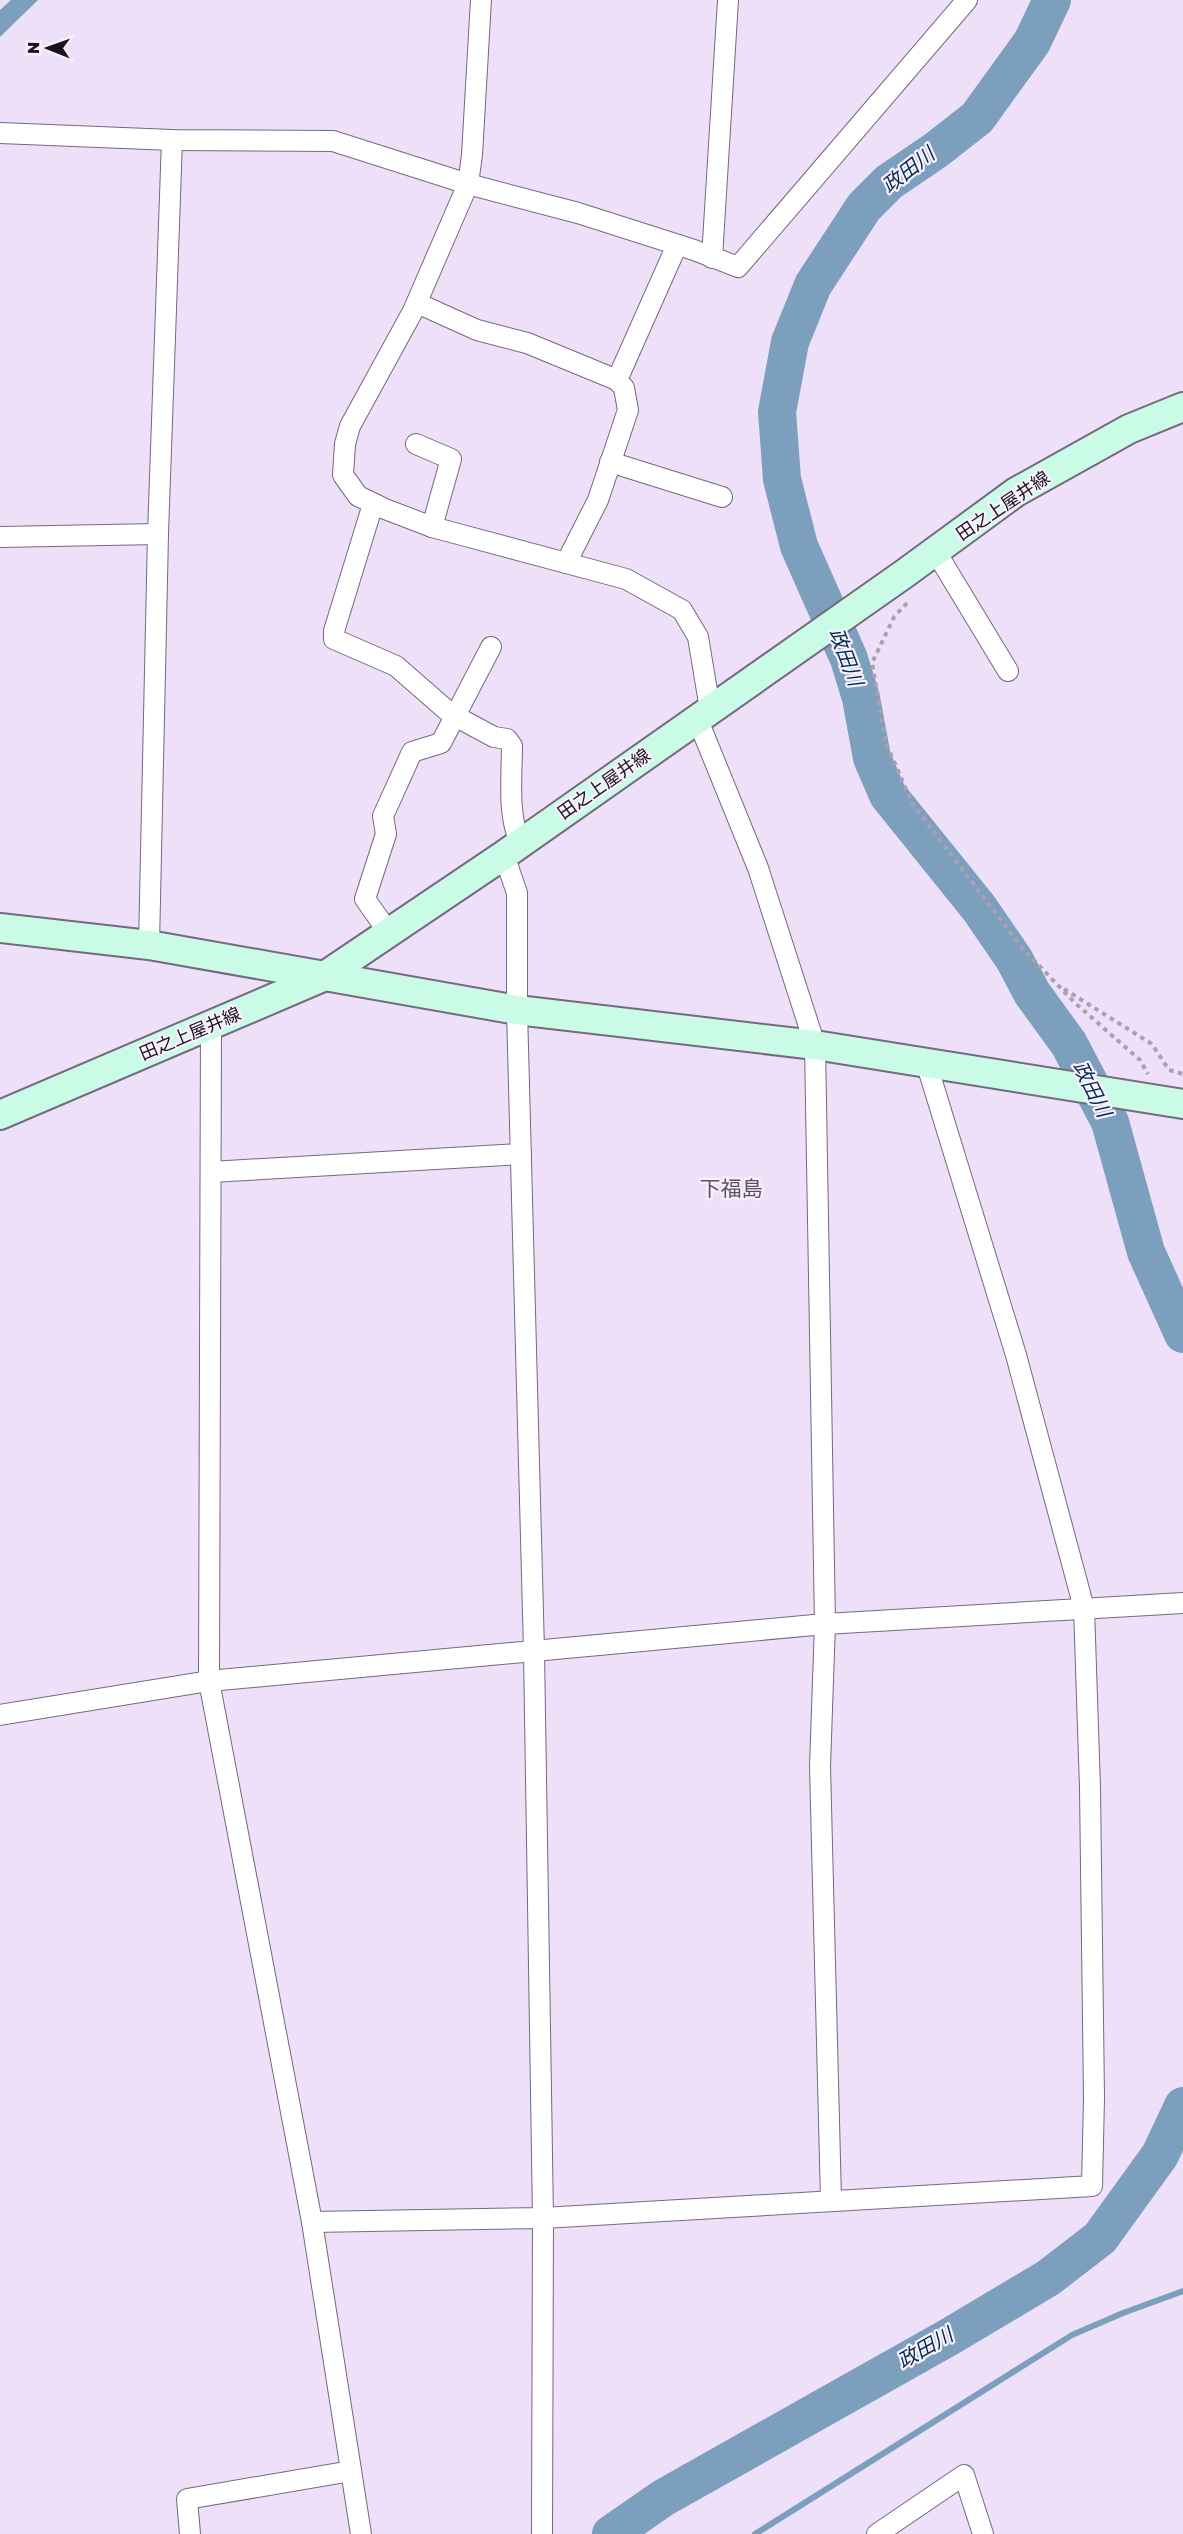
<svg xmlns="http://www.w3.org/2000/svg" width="1183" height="2534" viewBox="0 0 1183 2534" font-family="'Golos Text','Noto Sans JP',sans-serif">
  <rect width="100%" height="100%" fill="#eee0f8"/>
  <path fill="#7c9fbe" d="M 11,0 L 38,0 L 0,37 L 0,10 Z"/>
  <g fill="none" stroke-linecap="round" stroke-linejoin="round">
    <path stroke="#7c9fbe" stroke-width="6" d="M 755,2534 L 1072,2335 L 1123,2313 L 1183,2291"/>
    <g stroke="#7c9fbe" stroke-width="38">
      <path d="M 1052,0 L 1032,42 L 977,118 L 936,150 L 889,182 L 864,207 L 813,285 L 790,342 L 777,412 L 782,479 L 799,546 L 849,659 L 861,698 L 872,758 L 888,795 L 979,908 L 1014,959 L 1032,993 L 1069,1044 L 1110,1122 L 1146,1252 L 1183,1334"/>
      <path d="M 611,2534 L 663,2498 L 949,2337 L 1048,2278 L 1100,2238 L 1160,2155 L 1183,2106"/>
    </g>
    <defs>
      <g id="street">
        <path d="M 481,0 L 472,155 L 468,184 L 413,311 L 350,426 L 345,444 L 343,475 L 358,496 L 385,509 L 432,527 L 626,579 L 682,610 L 698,637 L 710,709"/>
        <path d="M 0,133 L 172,140 L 333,141 L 468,184 L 578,213 L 694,250 L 738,267 L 967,0"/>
        <path d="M 712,258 L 728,0"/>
        <path d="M 417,303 L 477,330 L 527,343 L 617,380"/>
        <path d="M 416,444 L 451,459 L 432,527"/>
        <path d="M 610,462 L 722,497"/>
        <path d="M 373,504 L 334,631 L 334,639 L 396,666 L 451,714 L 494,737 L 507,739 L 512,746 C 512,773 507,819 521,843"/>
        <path d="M 0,537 L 158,534"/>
        <path d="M 936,552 L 1008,671"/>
        <path d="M 566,563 L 598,500 L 628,410 L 624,388 L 617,380 L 677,245"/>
        <path d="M 697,718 L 758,868 L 815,1045 L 825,1624 L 820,1766 L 831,2200"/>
        <path d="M 504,855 L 517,893 L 517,1010 L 534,1651 L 543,2218 L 542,2534"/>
        <path d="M 389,933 L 365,899 L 386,834 L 383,816 L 412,752 L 441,743 L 491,647"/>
        <path d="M 149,945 L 158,534 L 172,140"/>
        <path d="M 211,1025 L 209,1681 L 312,2222 L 361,2534"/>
        <path d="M 211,1172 L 521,1154"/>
        <path d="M 0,1715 L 209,1681 L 825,1624 L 1183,1603"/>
        <path d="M 312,2222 L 543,2218 L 1092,2186 L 1094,2098 L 1090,1788 L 1084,1608 L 1016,1355 L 926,1062"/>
        <path d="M 190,2534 L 187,2499 L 351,2471"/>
        <path d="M 877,2534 L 964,2475 L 983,2534"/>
      </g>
      <g id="secondary">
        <path d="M 0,928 L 149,945 L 517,1010 L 815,1045 L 1183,1104"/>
        <path d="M 0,1115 L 323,977 L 504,855 L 904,574 L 1016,492 L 1129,429 L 1183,407"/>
      </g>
    </defs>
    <use href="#street" stroke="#75697d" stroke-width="22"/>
    <use href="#secondary" stroke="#75697d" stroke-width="32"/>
    <g stroke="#aba0b2" stroke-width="4" stroke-dasharray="4.5 4.5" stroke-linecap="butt">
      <path d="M 907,603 L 894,617 L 872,663 L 886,743 L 912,803 L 1023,949 L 1074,1002 L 1140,1060 L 1148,1074"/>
      <path d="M 1064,989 L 1152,1044 L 1169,1070 L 1183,1074"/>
    </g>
    <use href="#street" stroke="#fff" stroke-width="20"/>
    <use href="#secondary" stroke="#cafbe7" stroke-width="28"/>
  </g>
  <g text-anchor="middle" stroke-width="4.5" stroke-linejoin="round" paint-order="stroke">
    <g font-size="18" fill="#1a151d" stroke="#f9f0fe">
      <text transform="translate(1003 506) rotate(-34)" y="6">田之上屋井線</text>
      <text transform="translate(604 784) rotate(-35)" y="6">田之上屋井線</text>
      <text transform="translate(190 1034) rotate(-23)" y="6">田之上屋井線</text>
    </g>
    <g font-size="20" font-style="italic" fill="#002c4b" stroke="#f9f0fe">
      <text transform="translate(908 170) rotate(-38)" y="7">政田川</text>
      <text transform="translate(846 657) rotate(69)" y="7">政田川</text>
      <text transform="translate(1092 1089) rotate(63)" y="7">政田川</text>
      <text transform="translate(925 2348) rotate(-30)" y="7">政田川</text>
    </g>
    <g font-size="21" fill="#5b4f63" stroke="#f9f0fe">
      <text x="731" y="1196">下福島</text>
    </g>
  </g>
  <g transform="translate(48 48) rotate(271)" stroke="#f9f0fe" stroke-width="4.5" paint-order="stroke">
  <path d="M0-4.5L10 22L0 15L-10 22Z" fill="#1a151d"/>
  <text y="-9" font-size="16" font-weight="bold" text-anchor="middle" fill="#1a151d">N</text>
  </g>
</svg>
